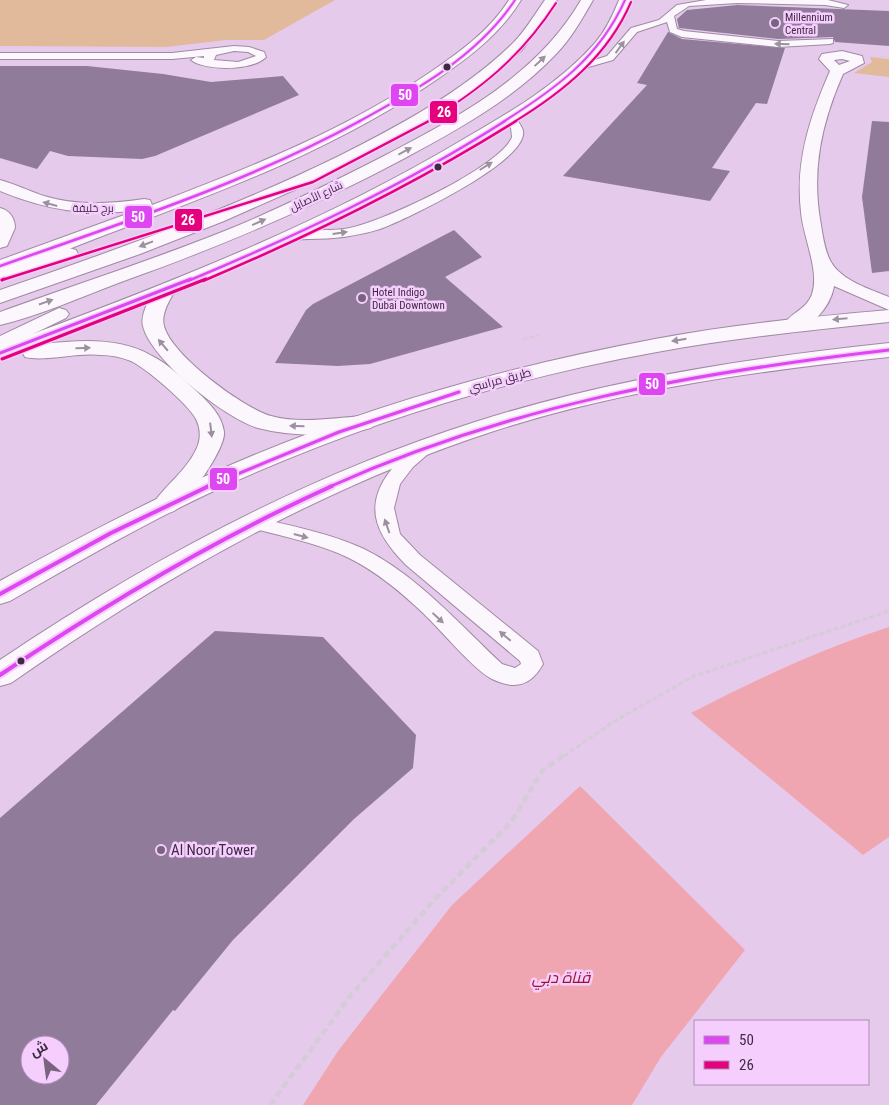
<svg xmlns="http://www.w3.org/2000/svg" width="889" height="1105" viewBox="0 0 889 1105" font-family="'Roboto Condensed',Cairo,sans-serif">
  <rect width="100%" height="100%" fill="#e6caec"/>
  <g fill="#e0ba9b">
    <path d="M 0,0 L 335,0 L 264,40 L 226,40 L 166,47 L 0,46 Z"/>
    <path d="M 870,57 L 889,59 L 889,77 L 854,73 L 872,62 Z"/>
  </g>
  <g fill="#f0a6b0">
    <path d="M 889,627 L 889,837 L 863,855 L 691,713 C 756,680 820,649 889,627 Z"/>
    <path d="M 580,786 L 745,950 L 661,1057 L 632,1105 L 303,1105 L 338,1051 L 452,905 Z"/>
  </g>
  <g fill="#907b9b" fill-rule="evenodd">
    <path d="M 737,5 L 889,11 L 889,46 L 835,42 L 833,37 L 778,39 L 679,28 L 677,19 L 687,10 Z"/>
    <path d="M 668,32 L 682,39 L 785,48 L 767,104 L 756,103 L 712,168 L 730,171 L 710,201 L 563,176 L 647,85 L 637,83 Z"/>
    <path d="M 0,66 L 87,66 L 163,74 L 211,82 L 283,76 L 299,95 L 155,156 L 142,159 L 68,156 L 50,151 L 37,169 L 0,158 Z"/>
    <path d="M 872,121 L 889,122 L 889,271 L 872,273 L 862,197 Z"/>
    <path d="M 454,230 L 482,257 L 445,277 L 503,327 L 370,364 L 338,366 L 275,363 L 306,310 L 313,304 Z"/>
    <path d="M 215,631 L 323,637 L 416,735 L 413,768 L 354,819 L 233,940 L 175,1011 L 173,1010 L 96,1105 L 0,1105 L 0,818 ZM 30,1045 L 60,1045 L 60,1075 L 30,1075 Z"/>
  </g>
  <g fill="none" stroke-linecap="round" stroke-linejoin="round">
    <defs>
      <g id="service">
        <path d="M 706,0 L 828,0 L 848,5 L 844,8 L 825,5 L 737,3 L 689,6 L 674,16 L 677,29 L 684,31 L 778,41 L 833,39 L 833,43 L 830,44 L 778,47 L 682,37 L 670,32 L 667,22 L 637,32 L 613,60 L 578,70 L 573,67 L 607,56 L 631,28 L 659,20 L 677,5 Z"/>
        <path d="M 234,46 L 249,47 L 264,52 L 266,57 C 253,71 205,71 191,60 L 196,57 L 204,58 L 204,56 L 172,59 L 0,59 L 0,53 L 172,53 ZM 234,51 L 248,52 L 256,56 L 238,62 L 214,60 L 216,55 Z"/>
        <path d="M 509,115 C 515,116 519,122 522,128 C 537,157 405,220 380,229 C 358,236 333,239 309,239 C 302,239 289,241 284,235 C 289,229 332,231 344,229 C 377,225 501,167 512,137 L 511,128 L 504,118 Z"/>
        <path d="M 427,442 L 433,443 L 436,447 L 413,467 L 400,484 L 394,508 L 400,534 L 420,555 L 538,651 L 543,664 C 531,686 515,690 492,679 C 475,671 439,628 423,613 C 401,592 377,572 349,558 C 318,543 281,536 247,527 L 244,523 L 247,519 L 254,517 C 291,526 330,533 364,549 C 418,576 459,624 502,664 L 515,668 L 521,664 L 520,661 L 406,565 C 373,532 362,502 396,464 C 404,454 415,445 427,442 Z"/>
      </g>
      <path id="minor" d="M 842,51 L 862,56 L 864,63 L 843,74 C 821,124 811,171 821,225 C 823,237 825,252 831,262 C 842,281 870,289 889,297 L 889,310 L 834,286 C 831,306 809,334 787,328 L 784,324 C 792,312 807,309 812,294 C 820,271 803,237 801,212 C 795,161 810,117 830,71 L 819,59 L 822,54 ZM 842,59 L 850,61 L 839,65 L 834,60 Z"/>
      <g id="tertiary">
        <path d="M 509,0 L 521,0 C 501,33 471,56 439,78 C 343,145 231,188 121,229 C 82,243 41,262 0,272 L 0,260 L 138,210 C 88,217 46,210 0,191 L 0,180 C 15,184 29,191 44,196 C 77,206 110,204 144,199 L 150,200 L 152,205 C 249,168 346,130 432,71 C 461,51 490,30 509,0 Z"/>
        <path d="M 619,0 L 631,0 C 624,18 616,35 603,49 C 568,90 521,118 476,145 C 380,204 278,252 173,294 C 168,303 161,315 164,326 C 171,355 243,408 271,416 C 300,424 334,418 363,416 L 371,418 L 375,423 L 371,428 C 337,437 292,437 258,428 C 225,418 151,360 143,326 C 141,319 144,311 147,304 L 44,344 C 79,340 121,337 152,356 C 168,364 181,377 194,389 C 206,400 222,414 224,432 C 226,448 188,502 174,511 C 169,514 162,512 156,511 L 152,505 C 166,484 189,469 198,445 C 201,436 200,427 196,419 C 188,404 146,368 131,361 C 121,357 111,355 101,355 C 78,352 45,362 25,357 L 22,352 L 0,360 L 0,346 C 159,287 316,227 462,140 C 509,113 559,84 595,43 C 606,30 613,15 619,0 Z"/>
        <path d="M 0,208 C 9,210 15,218 15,228 L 7,246 L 0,248 Z"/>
      </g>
      <g id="secondary">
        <path d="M 889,310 L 889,322 C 811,330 734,338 657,352 C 506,379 355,426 216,490 C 145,523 78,562 10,601 L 0,604 L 0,581 C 65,545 129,511 197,480 C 342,413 499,368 655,339 C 733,324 811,317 889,310 Z"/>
        <path d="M 889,343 L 889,357 C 755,371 620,390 491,432 C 318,489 160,579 11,683 L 0,686 L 0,660 C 147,561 305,476 475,422 C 609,379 749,358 889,343 Z"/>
      </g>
      <g id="primary">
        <path d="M 545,0 L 557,0 L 522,50 L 465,96 L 393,141 L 310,183 L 224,221 L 140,254 L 0,303 L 0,290 C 114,251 228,210 337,157 C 398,126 461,93 511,45 C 524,33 534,15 545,0 Z"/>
        <path d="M 581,0 L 593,0 C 582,19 572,37 557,53 C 515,98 459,129 405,158 C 311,208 222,246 121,282 C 81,297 41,315 0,325 L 0,312 C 77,284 156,259 232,228 C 283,207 333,182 382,157 C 458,117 537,76 581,0 Z"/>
        <path d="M 69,248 L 76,250 L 78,254 L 76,258 L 0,280 L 0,268 Z"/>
        <path d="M 59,308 L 66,310 L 69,314 L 66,318 L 0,350 L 0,336 Z"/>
      </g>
    </defs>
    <use href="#service" stroke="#9f8aa3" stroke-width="2"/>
    <use href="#minor" stroke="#9f8aa3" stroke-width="2"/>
    <use href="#tertiary" stroke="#9f8aa3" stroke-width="2"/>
    <use href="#secondary" stroke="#9f8aa3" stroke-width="2"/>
    <use href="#primary" stroke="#9f8aa3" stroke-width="2"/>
    <path stroke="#d4ccd6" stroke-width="1" stroke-dasharray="2.5 1" stroke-linecap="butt" d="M 880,56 L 889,57"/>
    <path stroke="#d4ccd6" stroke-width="2.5" stroke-dasharray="4.5 2" stroke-linecap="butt" d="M 523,339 L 539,335"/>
    <path stroke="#d4ccd6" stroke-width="3" stroke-dasharray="5 2.5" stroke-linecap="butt" d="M 564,756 L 613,722 L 692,677 L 889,611"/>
    <path stroke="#d4ccd6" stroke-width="4.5" stroke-dasharray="7 4" stroke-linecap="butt" d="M 270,1105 L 351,995 L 435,899 L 511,822 L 543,770 L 566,754"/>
    <use href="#service" fill="#fbf7fc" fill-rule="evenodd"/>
    <use href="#minor" fill="#fbf7fc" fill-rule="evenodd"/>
    <use href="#tertiary" fill="#fbf7fc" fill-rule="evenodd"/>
    <use href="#secondary" fill="#fbf7fc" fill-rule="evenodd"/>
    <use href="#primary" fill="#fbf7fc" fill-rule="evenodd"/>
    <defs>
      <g id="bus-1-far3">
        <path d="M 358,122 C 415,91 478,56 515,0"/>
        <path d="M 503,122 C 555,89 599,58 625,0"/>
      </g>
      <g id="bus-1-far2">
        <path d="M 0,266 C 122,223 246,183 360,121"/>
        <path d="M 188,281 C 298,235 405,185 505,121"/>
      </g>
      <g id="bus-1-far1">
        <path d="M 0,353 L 191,279"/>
        <path d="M 206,487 L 339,432 L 459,392"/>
        <path d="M 329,487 C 511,405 692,373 889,350"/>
      </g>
      <g id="bus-1">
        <path d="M 0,594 L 111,533 L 209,486"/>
        <path d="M 0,675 C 106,604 215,539 332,486"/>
      </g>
      <g id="bus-2-far2">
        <path d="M 427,122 C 481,89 521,57 556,3"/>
        <path d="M 514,122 C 563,92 608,56 631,2"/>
      </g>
      <g id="bus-2-far1">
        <path d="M 2,280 L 313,182 L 429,121"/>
        <path d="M 203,281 C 312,235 417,183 516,121"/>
      </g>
      <g id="bus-2">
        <path d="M 2,280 L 4,279"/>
        <path d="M 2,359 L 206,279"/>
      </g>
    </defs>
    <use href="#bus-1-far3" stroke="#f6cefe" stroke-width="4"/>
    <use href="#bus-1-far2" stroke="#f6cefe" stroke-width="5"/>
    <use href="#bus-1-far1" stroke="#f6cefe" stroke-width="6"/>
    <use href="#bus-1" stroke="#f6cefe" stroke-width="8"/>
    <use href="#bus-2-far2" stroke="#f6cefe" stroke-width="4"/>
    <use href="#bus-2-far1" stroke="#f6cefe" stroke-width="5"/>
    <use href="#bus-2" stroke="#f6cefe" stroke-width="6"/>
    <use href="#bus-1-far3" stroke="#de46f2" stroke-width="2"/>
    <use href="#bus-1-far2" stroke="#de46f2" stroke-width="2.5"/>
    <use href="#bus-1-far1" stroke="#de46f2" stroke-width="3"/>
    <use href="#bus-1" stroke="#de46f2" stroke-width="4"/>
    <use href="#bus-2-far2" stroke="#e5007d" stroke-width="2"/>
    <use href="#bus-2-far1" stroke="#e5007d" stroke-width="2.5"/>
    <use href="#bus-2" stroke="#e5007d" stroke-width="3"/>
  </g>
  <defs><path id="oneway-solid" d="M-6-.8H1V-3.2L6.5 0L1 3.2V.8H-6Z" transform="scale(1.25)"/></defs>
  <g fill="#9c919f">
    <use href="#oneway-solid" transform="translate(782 44) rotate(-178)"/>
    <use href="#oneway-solid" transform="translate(620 47) rotate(-54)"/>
    <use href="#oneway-solid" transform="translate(540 61) rotate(-43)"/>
    <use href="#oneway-solid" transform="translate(405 151) rotate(-28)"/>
    <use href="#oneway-solid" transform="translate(486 166) rotate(-32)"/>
    <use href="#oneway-solid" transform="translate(50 204) rotate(-165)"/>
    <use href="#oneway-solid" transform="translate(259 222) rotate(-24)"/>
    <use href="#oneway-solid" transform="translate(340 233) rotate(-8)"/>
    <use href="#oneway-solid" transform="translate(146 244) rotate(159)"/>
    <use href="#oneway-solid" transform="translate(46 302) rotate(-19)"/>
    <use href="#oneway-solid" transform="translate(840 319) rotate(175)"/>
    <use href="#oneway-solid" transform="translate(679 340) rotate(171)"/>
    <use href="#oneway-solid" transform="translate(163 345) rotate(-130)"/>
    <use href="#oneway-solid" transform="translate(83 348) rotate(-1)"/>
    <use href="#oneway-solid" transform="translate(297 426) rotate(-178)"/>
    <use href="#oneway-solid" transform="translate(211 430) rotate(83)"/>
    <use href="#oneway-solid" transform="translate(387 526) rotate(-109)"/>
    <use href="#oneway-solid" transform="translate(301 536) rotate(15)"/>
    <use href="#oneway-solid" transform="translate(438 618) rotate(43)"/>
    <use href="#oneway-solid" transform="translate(505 636) rotate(-140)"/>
  </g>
  <g fill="#79637e" stroke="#f6cefe" stroke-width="2">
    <circle cx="775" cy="23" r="5"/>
    <circle cx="362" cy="298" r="5"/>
    <circle cx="161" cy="850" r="5"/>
  </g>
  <g fill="#3e2b42" stroke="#f6cefe" stroke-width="2">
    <circle cx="447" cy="67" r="4.5"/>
    <circle cx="438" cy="167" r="4.5"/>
    <circle cx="21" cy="661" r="4.5"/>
  </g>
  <g text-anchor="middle" stroke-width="5" stroke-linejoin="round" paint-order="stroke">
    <g font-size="11" fill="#3e2b42" stroke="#f6cefe" text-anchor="start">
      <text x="785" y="21">Millennium<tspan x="785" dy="13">Central</tspan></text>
      <text x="372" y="296">Hotel Indigo<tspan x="372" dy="13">Dubai Downtown</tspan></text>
    </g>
    <g font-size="11" fill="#3e2b42" stroke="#f6cefe">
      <text transform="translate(316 196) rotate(-25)" y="4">شارع الأصايل</text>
      <text x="93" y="212">برج خليفة</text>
    </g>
    <g font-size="12" fill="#3e2b42" stroke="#f6cefe">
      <text transform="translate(500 380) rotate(-15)" y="4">طريق مراسي</text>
    </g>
    <g font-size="15" fill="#3e2b42" stroke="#f6cefe" text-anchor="start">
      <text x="171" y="855">Al Noor Tower</text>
    </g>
    <g font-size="16" font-style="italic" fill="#9e122a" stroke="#f6cefe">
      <text x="561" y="983">قناة دبي</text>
    </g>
  </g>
  <g stroke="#f6cefe" stroke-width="2">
    <rect x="390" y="83" width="29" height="24" rx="5" fill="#de46f2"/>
    <rect x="429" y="100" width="29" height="24" rx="5" fill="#e5007d"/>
    <rect x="124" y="205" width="29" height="24" rx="5" fill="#de46f2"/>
    <rect x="174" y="208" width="29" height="24" rx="5" fill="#e5007d"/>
    <rect x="638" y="372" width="28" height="24" rx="5" fill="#de46f2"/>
    <rect x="209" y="467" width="29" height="24" rx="5" fill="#de46f2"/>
  </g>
  <g font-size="14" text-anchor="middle" font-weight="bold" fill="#fff">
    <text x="405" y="100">50</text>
    <text x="444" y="117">26</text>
    <text x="138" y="222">50</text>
    <text x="188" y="225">26</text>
    <text x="652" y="389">50</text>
    <text x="223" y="484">50</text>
  </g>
  <rect x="694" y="1020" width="175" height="65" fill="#f6cefe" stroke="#ac8db3"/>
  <rect x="704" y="1036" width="25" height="8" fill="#de46f2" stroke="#ac8db3"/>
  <text x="739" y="1045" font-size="15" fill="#3e2b42">50</text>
  <rect x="704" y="1061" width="25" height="8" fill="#e5007d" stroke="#ac8db3"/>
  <text x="739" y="1070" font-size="15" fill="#3e2b42">26</text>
  <g transform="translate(45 1060) rotate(331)"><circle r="24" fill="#f6cefe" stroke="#ac8db3"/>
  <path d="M0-4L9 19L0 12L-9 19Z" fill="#79637e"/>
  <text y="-8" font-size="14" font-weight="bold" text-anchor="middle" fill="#3e2b42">ش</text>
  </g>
</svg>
